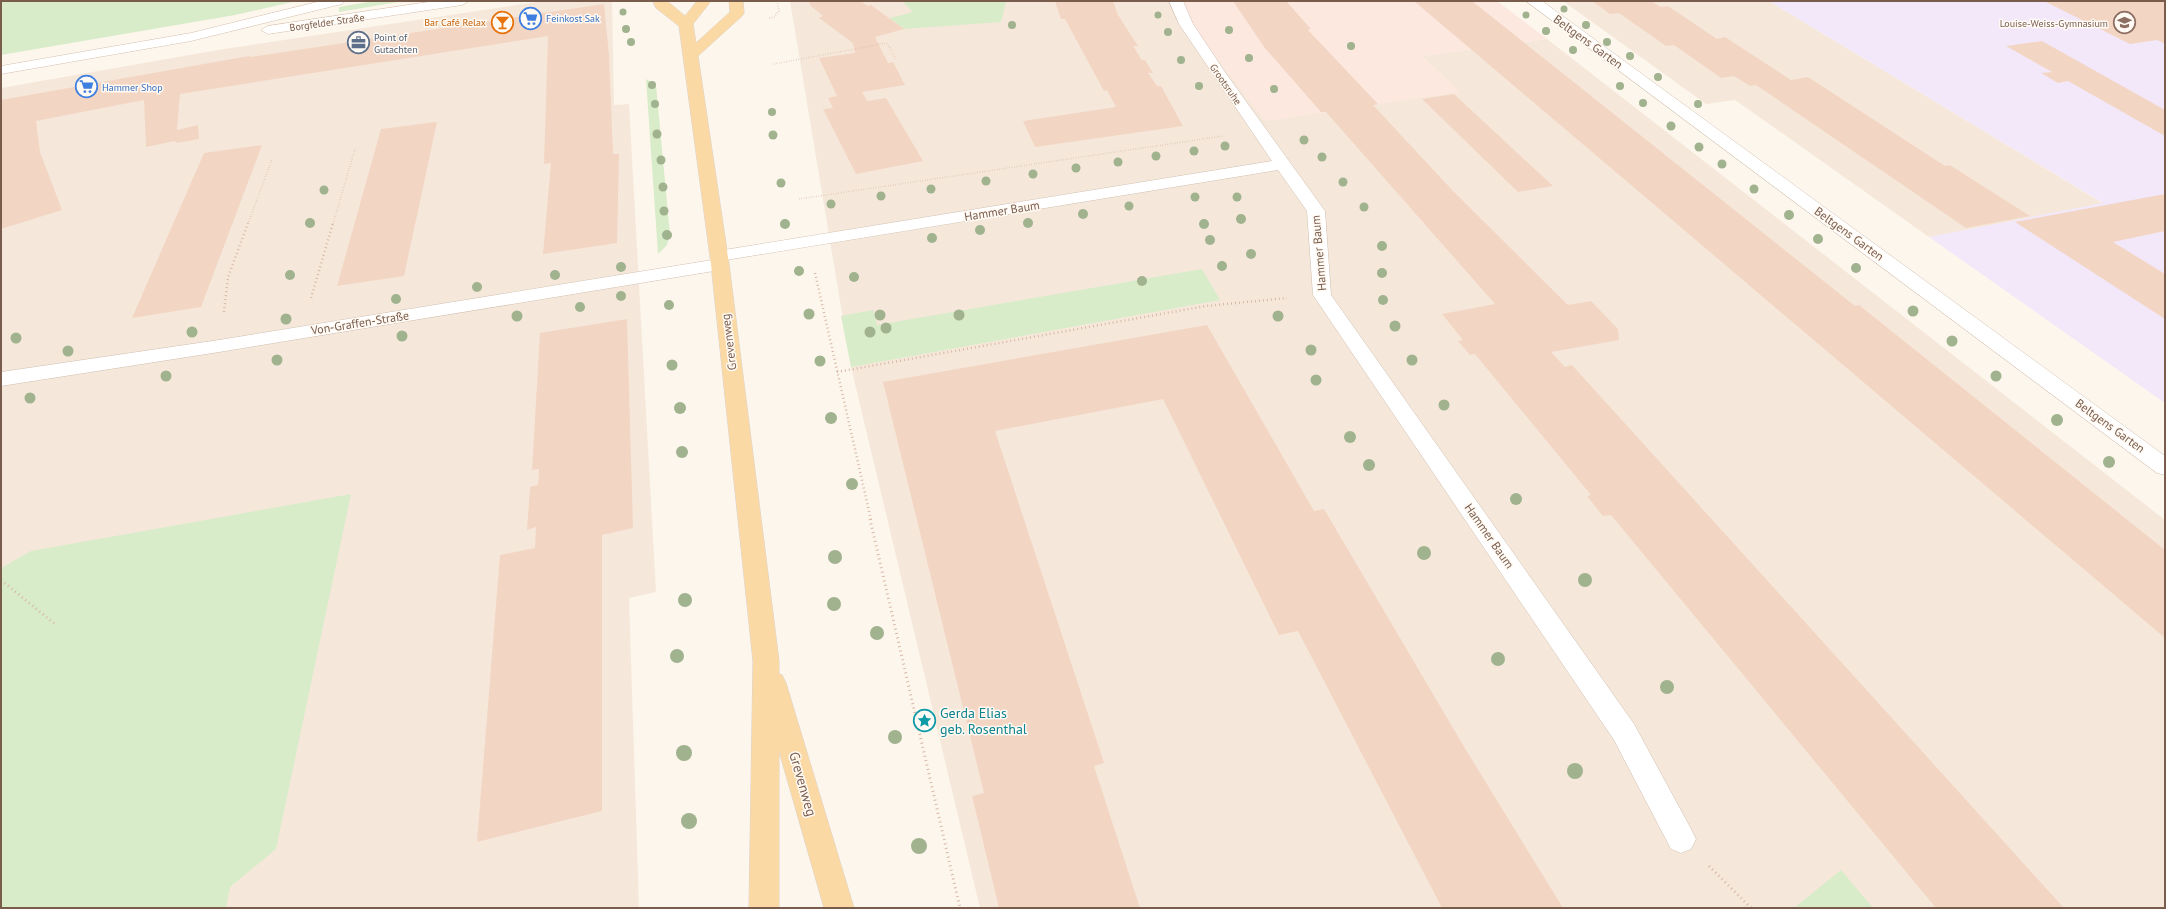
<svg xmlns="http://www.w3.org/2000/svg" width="2166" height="909" viewBox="0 0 2166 909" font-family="'PT Sans',sans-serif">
  <rect width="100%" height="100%" fill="#fdf6ec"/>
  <g fill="#f5e8da">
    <path d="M 543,1 L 612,1 L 614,105 L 629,104 L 656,592 L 629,598 L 639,908 L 1,908 L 1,88 L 218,50 Z"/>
    <path d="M 790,1 L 1180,1 L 1459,92 L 1422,56 L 1547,39 L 2165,520 L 2165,908 L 980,908 L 851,367 Z"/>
    <path d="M 1563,1 L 1769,1 L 2104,204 L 1929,237 L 1735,100 L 1706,104 Z"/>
  </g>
  <path fill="#fde8e0" d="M 1180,1 L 1497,1 L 1547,39 L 1422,56 L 1460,92 L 1265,121 L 1190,24 Z"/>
  <path fill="#f3e8fa" d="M 1769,1 L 2165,1 L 2165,403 L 1929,237 L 2103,203 Z"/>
  <g fill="#d8ecc9">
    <path d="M 1,1 L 297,1 L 235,15 L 1,55 Z"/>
    <path d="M 374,1 L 404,1 L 339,12 L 339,7 Z"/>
    <path d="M 902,1 L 1006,1 L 1001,22 L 904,29 L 890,18 L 913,12 Z"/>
    <path d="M 646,79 L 656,85 L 670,235 L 667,245 L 658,254 Z"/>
    <path d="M 1202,269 L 1220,300 L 851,367 L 841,316 L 873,310 L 877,325 Z"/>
    <path d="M 351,494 L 276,849 L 230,887 L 226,908 L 1,908 L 1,568 L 31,551 Z"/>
    <path d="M 1841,870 L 1873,908 L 1794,908 Z"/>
  </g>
  <g fill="#f3d5c3">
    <path d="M 809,1 L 860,1 L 868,6 L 871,5 L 904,29 L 875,37 L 888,63 L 893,62 L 905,85 L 862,92 L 867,101 L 886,98 L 923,161 L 856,174 L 823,109 L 833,108 L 828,98 L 837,96 L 819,58 L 855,53 L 853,43 L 819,18 L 823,16 L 810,5 Z"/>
    <path d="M 1055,1 L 1113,1 L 1118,15 L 1138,46 L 1133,46 L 1142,60 L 1145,60 L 1153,73 L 1148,73 L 1157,86 L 1161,86 L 1183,126 L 1035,147 L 1023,121 L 1116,107 L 1107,90 L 1104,91 L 1065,19 L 1061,19 Z"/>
    <path d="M 1233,1 L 1286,1 L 1311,29 L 1308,30 L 1378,104 L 1373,105 L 1454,192 L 1568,305 L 1591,301 L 1618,329 L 1619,340 L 1551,352 L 1565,367 L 1572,365 L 2064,908 L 1936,908 L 1611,515 L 1603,516 L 1587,496 L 1591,495 L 1475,354 L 1470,355 L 1458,341 L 1463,340 L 1442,314 L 1495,304 L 1326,112 L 1321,112 L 1264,47 Z"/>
    <path d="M 1414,1 L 1472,1 L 1855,306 L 1859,305 L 2165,550 L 2165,638 Z"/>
    <path d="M 1592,1 L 1651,1 L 1661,7 L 1668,6 L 1717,39 L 1725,37 L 1791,80 L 1808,77 L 1945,166 L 1950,165 L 2030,216 L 1966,228 L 1756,85 L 1750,86 L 1734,76 L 1721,78 L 1674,45 L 1666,46 L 1619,13 L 1610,14 Z"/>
    <path d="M 2044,1 L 2162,1 L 2165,2 L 2165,44 L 2157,40 L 2130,44 Z"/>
    <path d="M 604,4 L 609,55 L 613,154 L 619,154 L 617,243 L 543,254 L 551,163 L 544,164 L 548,36 L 180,94 L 177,130 L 198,125 L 199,139 L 176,143 L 175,141 L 146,147 L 144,100 L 36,121 L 40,152 L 62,210 L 1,229 L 1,100 L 249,56 L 250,57 Z"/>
    <path d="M 2042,41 L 2165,110 L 2165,136 L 2068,81 L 2058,83 L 2041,73 L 2052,72 L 2006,46 Z"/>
    <path d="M 1454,94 L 1553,186 L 1518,192 L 1422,99 Z"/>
    <path d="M 437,122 L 404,276 L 337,286 L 381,129 Z"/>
    <path d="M 262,145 L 201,307 L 132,318 L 204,153 Z"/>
    <path d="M 2165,194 L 2165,231 L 2113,242 L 2165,274 L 2165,319 L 2015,222 Z"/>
    <path d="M 627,319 L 633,528 L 602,535 L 602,811 L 477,842 L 500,555 L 535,548 L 536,527 L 527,530 L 530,487 L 538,485 L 539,469 L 532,470 L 540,333 Z"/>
    <path d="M 1207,325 L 1314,511 L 1324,509 L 1463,745 L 1563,908 L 1442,908 L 1298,631 L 1279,635 L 1163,399 L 995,431 L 1104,763 L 1094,766 L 1140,908 L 999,908 L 972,796 L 984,793 L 883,382 Z"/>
  </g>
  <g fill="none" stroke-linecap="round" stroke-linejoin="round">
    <defs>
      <g id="street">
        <path d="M 1169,1 L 1183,1 L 1193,24 L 1227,75 L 1325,211 L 1331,295 L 1634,724 L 1691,829 L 1696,839 L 1691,849 L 1681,853 L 1671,849 L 1614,740 L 1313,295 L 1307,211 L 1278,170 L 726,260 L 729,264 L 726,268 L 720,270 L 219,352 L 1,386 L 1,372 L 219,340 L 712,260 L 709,256 L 712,252 L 718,251 L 1272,161 L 1179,24 Z"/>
        <path d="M 1526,1 L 1542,1 L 2165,456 L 2165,475 L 2157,473 Z"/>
      </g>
      <g id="secondary">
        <path d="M 321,1 L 344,1 L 342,4 L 191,41 L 1,74 L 1,66 L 191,33 Z"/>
        <path d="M 435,1 L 469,1 L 462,5 L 268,34 L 261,30 L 268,26 Z"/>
      </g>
      <path id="primary" d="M 653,1 L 667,1 L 685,16 L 697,1 L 711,1 L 693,24 L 696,43 L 730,12 L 729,1 L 743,1 L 744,13 L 742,16 L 698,56 L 729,264 L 779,661 L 779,674 L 782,675 L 786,683 L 854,908 L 824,908 L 779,751 L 779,908 L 749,908 L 753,661 L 711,264 L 679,26 L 656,8 Z"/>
    </defs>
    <use href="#street" stroke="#d1beb0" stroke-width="1"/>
    <use href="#secondary" stroke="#d6c0b0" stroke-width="1"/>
    <use href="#primary" stroke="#dad1cd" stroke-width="1"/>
    <g stroke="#d9b8a5" stroke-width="1.5" stroke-dasharray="0.5 2" stroke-linecap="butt">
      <path d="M 769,18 L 774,17 L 779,11 L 777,1"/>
      <path d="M 774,64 L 887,43 L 896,59"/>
      <path d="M 799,199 L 1223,136"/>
      <path d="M 248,224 L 272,159"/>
      <path d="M 333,224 L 355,149"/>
    </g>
    <g stroke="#d9b8a5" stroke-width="2.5" stroke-dasharray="1 3" stroke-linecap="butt">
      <path d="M 815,273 L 871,520"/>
      <path d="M 311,298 L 333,223"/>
      <path d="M 224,312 L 228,277 L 248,223"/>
      <path d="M 837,372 L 1206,306 L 1287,298"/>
    </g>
    <g stroke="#d9b8a5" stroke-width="3" stroke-dasharray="1 3.5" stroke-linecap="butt">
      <path d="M 870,519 L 960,908"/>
      <path d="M 1,580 L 56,625"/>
      <path d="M 1709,866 L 1751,908"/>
    </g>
    <use href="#street" fill="#fff" fill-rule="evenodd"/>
    <use href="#secondary" fill="#fff" fill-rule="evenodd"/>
    <use href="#primary" fill="#fbd9a5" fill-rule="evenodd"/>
  </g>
  <g fill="#a0b28e">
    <circle cx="1564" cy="9" r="3.5"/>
    <circle cx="623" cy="12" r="3.5"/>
    <circle cx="1158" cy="15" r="3.5"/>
    <circle cx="1526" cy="15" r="3.5"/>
    <circle cx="1012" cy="25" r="4"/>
    <circle cx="1586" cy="25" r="4"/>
    <circle cx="626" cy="29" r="4"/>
    <circle cx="1229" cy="30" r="4"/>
    <circle cx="1546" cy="31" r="4"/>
    <circle cx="1168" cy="32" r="4"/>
    <circle cx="631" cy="42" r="4"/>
    <circle cx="1607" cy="42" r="4"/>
    <circle cx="1351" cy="46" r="4"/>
    <circle cx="1573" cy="50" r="4"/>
    <circle cx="1630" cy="56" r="4"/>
    <circle cx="1249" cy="58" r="4"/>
    <circle cx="1181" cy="60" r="4"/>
    <circle cx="1658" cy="77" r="4"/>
    <circle cx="652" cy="85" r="4"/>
    <circle cx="1199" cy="86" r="4"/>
    <circle cx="1620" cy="86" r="4"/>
    <circle cx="1274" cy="89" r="4"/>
    <circle cx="1643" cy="103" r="4"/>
    <circle cx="655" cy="104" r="4"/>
    <circle cx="1698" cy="104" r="4"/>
    <circle cx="772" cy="112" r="4"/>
    <circle cx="1671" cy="126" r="4.5"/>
    <circle cx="657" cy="134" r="4.5"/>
    <circle cx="773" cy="135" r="4.5"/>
    <circle cx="1304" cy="140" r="4.5"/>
    <circle cx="1225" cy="146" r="4.5"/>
    <circle cx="1699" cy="147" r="4.5"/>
    <circle cx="1194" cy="151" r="4.5"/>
    <circle cx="1156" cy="156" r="4.5"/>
    <circle cx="1322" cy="157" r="4.5"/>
    <circle cx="661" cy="160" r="4.5"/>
    <circle cx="1118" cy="162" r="4.5"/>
    <circle cx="1722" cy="164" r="4.5"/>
    <circle cx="1076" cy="168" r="4.5"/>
    <circle cx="1033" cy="174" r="4.5"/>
    <circle cx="986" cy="181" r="4.5"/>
    <circle cx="1343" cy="182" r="4.5"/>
    <circle cx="781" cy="183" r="4.5"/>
    <circle cx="663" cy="187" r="4.5"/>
    <circle cx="931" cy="189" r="4.5"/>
    <circle cx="1754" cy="189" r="4.5"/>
    <circle cx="324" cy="190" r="4.5"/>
    <circle cx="881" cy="196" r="4.5"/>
    <circle cx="1195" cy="197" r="4.5"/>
    <circle cx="1237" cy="197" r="4.5"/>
    <circle cx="831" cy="204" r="4.5"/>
    <circle cx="1129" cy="206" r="4.5"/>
    <circle cx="1364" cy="207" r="4.5"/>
    <circle cx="664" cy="211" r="4.5"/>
    <circle cx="1083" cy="214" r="5"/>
    <circle cx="1789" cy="215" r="5"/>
    <circle cx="1241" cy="219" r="5"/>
    <circle cx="310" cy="223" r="5"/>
    <circle cx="1028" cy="223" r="5"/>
    <circle cx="785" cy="224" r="5"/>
    <circle cx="1204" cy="224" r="5"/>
    <circle cx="980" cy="230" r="5"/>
    <circle cx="667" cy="235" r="5"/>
    <circle cx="932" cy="238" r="5"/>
    <circle cx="1818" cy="239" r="5"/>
    <circle cx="1210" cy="240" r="5"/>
    <circle cx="1382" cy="246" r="5"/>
    <circle cx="1251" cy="254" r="5"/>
    <circle cx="1222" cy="266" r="5"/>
    <circle cx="621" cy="267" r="5"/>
    <circle cx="1856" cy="268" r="5"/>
    <circle cx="799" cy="271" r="5"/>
    <circle cx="1382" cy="273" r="5"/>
    <circle cx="290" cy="275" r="5"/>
    <circle cx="555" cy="275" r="5"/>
    <circle cx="854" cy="277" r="5"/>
    <circle cx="1142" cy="281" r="5"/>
    <circle cx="477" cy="287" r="5"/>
    <circle cx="621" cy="296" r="5"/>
    <circle cx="396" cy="299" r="5"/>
    <circle cx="1383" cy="300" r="5"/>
    <circle cx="669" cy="305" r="5"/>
    <circle cx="580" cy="307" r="5"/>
    <circle cx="1913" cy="311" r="5.5"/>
    <circle cx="809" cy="314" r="5.5"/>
    <circle cx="880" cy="315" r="5.5"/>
    <circle cx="959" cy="315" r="5.5"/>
    <circle cx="517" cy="316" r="5.5"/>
    <circle cx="1278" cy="316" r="5.5"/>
    <circle cx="286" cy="319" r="5.5"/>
    <circle cx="1395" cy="326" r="5.5"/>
    <circle cx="886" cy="328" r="5.5"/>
    <circle cx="192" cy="332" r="5.5"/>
    <circle cx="870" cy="332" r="5.5"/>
    <circle cx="402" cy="336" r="5.5"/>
    <circle cx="16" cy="338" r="5.5"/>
    <circle cx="1952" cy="341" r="5.5"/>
    <circle cx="1311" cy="350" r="5.5"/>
    <circle cx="68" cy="351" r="5.5"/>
    <circle cx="277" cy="360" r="5.5"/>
    <circle cx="1412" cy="360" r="5.5"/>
    <circle cx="820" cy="361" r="5.5"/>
    <circle cx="672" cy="365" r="5.5"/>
    <circle cx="166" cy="376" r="5.5"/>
    <circle cx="1996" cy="376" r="5.5"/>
    <circle cx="1316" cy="380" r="5.5"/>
    <circle cx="30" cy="398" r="5.5"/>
    <circle cx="1444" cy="405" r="5.5"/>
    <circle cx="680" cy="408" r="6"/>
    <circle cx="831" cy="418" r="6"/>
    <circle cx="2057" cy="420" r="6"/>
    <circle cx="1350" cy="437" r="6"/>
    <circle cx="682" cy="452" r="6"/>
    <circle cx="2109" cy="462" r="6"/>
    <circle cx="1369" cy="465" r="6"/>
    <circle cx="852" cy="484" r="6"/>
    <circle cx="1516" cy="499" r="6"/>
    <circle cx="1424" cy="553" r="7"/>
    <circle cx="835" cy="557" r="7"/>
    <circle cx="1585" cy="580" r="7"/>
    <circle cx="685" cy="600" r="7"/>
    <circle cx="834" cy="604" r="7"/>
    <circle cx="877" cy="633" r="7"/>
    <circle cx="677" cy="656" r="7"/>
    <circle cx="1498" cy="659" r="7"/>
    <circle cx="1667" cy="687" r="7"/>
    <circle cx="895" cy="737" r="7"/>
    <circle cx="684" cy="753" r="8"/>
    <circle cx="1575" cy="771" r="8"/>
    <circle cx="689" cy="821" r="8"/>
    <circle cx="919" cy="846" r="8"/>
  </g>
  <defs>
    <symbol id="supermarket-ring" viewBox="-11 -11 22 22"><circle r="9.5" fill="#fffaf3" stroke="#3f7fe0" stroke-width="1.5"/><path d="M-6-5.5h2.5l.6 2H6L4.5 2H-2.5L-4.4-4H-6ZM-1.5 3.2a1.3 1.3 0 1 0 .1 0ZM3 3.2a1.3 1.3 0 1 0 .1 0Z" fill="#3f7fe0"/></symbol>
    <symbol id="bar-ring" viewBox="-11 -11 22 22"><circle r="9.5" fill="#fffaf3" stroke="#e8710a" stroke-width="1.5"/><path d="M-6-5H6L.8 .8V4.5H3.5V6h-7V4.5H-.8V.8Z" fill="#e8710a"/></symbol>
    <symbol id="school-ring" viewBox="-11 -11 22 22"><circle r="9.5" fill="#fffaf3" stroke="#8d6e63" stroke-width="1.5"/><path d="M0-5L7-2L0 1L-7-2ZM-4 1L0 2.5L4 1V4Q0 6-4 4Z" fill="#8d6e63"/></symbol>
    <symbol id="office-ring" viewBox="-11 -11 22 22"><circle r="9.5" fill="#fffaf3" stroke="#5c6f8a" stroke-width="1.5"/><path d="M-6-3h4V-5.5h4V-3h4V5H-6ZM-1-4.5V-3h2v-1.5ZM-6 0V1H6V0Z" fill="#5c6f8a"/></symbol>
    <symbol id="sight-ring" viewBox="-11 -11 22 22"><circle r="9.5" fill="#fffaf3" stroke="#0f9aa8" stroke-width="1.5"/><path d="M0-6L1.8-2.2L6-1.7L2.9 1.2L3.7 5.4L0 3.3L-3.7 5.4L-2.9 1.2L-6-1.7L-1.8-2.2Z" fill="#0f9aa8"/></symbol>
  </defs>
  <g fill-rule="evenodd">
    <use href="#supermarket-ring" x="518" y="6" width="25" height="25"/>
    <use href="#bar-ring" x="490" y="10" width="25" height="25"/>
    <use href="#school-ring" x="2112" y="10" width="25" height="25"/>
    <use href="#office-ring" x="346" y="30" width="25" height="25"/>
    <use href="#supermarket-ring" x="74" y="74" width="25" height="25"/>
    <use href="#sight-ring" x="912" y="708" width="25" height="25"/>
  </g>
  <g text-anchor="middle" stroke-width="3" stroke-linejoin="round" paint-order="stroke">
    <g font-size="10" fill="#366cbe" stroke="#fffaf3" text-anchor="start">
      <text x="546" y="22">Feinkost Sak</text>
      <text x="102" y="91">Hammer Shop</text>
    </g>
    <g font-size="10" fill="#7a5c4d" stroke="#fffaf3">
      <text transform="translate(327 22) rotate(-8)" y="4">Borgfelder Straße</text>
      <text transform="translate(1226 84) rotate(55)" y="4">Grootsruhe</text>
    </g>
    <g font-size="10" fill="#c56008" stroke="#fffaf3" text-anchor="end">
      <text x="486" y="26">Bar Café Relax</text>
    </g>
    <g font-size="10" fill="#785e54" stroke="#fffaf3" text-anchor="end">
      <text x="2108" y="27">Louise-Weiss-Gymnasium</text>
    </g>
    <g font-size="10" fill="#4e5e75" stroke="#fffaf3" text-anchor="start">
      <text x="374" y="41">Point of<tspan x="374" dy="12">Gutachten</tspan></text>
    </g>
    <g font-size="12" fill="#7a5c4d" stroke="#fffaf3">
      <text transform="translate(1588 42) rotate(36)" y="4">Beltgens Garten</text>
      <text transform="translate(1002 211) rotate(-9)" y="4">Hammer Baum</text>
      <text transform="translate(1849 234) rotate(36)" y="4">Beltgens Garten</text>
      <text transform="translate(1319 253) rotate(-95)" y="4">Hammer Baum</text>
      <text transform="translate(360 323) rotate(-9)" y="4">Von-Graffen-Straße</text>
      <text transform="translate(729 342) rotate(-97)" y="4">Grevenweg</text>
      <text transform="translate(2110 426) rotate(36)" y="4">Beltgens Garten</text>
      <text transform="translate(1489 536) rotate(55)" y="4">Hammer Baum</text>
    </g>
    <g font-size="14" fill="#0d838f" stroke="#fffaf3" text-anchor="start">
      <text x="940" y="718">Gerda Elias<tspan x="940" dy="16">geb. Rosenthal</tspan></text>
    </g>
    <g font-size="14" fill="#7a5c4d" stroke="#fffaf3">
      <text transform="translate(803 784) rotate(74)" y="5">Grevenweg</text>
    </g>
  </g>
  <rect width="2166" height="909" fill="none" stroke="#7a5c4d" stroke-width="4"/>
</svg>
